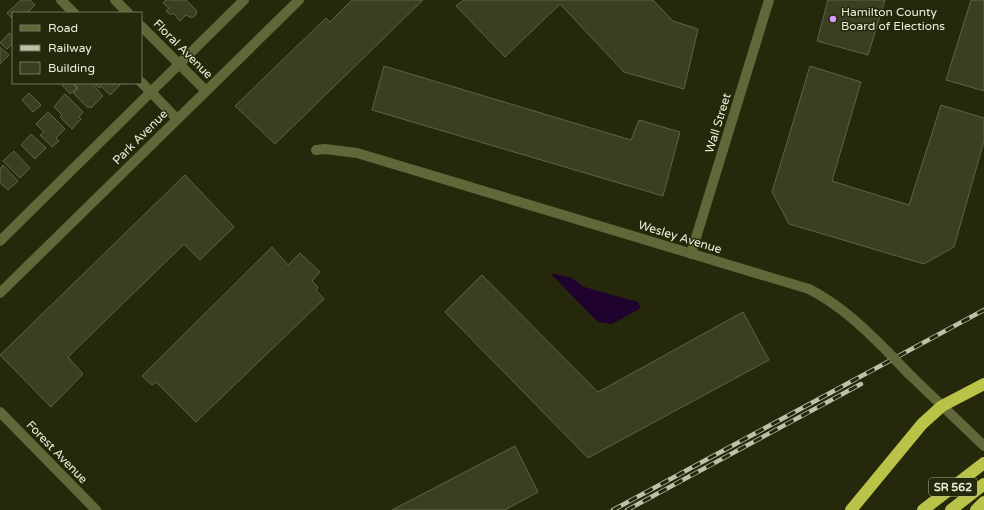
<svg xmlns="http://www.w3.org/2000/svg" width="984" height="510" viewBox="0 0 984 510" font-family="'Varela Round',sans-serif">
  <rect width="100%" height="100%" fill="#25280a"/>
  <path fill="#1f022e" d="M 550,273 L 572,278 L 584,287 L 638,302 L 641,308 L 612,324 L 598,322 Z"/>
  <g fill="#3b3f21" stroke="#5f6344">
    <path d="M 21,0 L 30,0 L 35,5 L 27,13 L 13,13 L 13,19 L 7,13 Z"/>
    <path d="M 166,0 L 186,0 L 197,11 L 195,12 L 197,14 L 192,18 L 186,15 L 180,21 L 173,13 L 171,15 L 166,11 L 169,8 L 163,3 Z"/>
    <path d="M 352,0 L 423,0 L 275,144 L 235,106 L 326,18 L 330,22 Z"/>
    <path d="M 463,0 L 653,0 L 673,21 L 698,29 L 684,89 L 624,72 L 560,4 L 505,57 L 456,6 Z"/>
    <path d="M 828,0 L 885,0 L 868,55 L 817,41 Z"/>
    <path d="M 971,0 L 984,0 L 984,91 L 946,80 Z"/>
    <path d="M 9,33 L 13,37 L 13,43 L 7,49 L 0,43 Z"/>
    <path d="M 0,47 L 9,55 L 0,64 Z"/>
    <path d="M 384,66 L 631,140 L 639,120 L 680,132 L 663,196 L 372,110 Z"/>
    <path d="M 810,66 L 861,82 L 832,181 L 909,205 L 941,105 L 984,118 L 984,141 L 954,247 L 924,264 L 789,224 L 772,192 Z"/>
    <path d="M 64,83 L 72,83 L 77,88 L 70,94 L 62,85 Z"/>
    <path d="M 78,83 L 92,83 L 103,96 L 91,108 L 90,106 L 88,108 L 73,93 L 78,88 L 75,85 Z"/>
    <path d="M 94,83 L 122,83 L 110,95 L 101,86 L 99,88 Z"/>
    <path d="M 29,93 L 41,105 L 33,112 L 22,100 Z"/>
    <path d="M 65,94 L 83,112 L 79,117 L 81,119 L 72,129 L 60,117 L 62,115 L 54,107 Z"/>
    <path d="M 48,112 L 65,129 L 56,138 L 59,141 L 52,147 L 40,135 L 44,132 L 36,124 Z"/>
    <path d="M 31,134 L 46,148 L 35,159 L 21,145 Z"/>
    <path d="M 14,151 L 30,168 L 20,178 L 3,161 Z"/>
    <path d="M 3,165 L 18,181 L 8,190 L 0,183 L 0,169 Z"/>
    <path d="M 185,175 L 234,227 L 200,260 L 184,244 L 68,357 L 83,374 L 51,407 L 0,355 Z"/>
    <path d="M 272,247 L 288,265 L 300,253 L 320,272 L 312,281 L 318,287 L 316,290 L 324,299 L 196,422 L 156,382 L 152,385 L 142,376 Z"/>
    <path d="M 482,275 L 598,392 L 743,312 L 769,360 L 588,458 L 445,312 Z"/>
    <path d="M 515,446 L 538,492 L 505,510 L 392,510 Z"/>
  </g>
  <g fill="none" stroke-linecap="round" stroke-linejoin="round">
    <g stroke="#62673a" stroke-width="10">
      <path d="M 61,0 L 74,13"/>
      <path d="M 115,0 L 128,13"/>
      <path d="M 141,26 L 206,91"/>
      <path d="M 141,82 L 177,119"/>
      <path d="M 316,150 L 325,149 L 357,153 L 809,289 C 840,305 863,327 888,352"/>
      <path d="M 0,241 L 244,0"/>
      <path d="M 691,254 L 769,0"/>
      <path d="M 0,293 L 299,0"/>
      <path d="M 908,373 L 984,446"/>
      <path d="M 0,412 L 96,510"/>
    </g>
    <g stroke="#b8c347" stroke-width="12">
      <path d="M 851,510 L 922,424 L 942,406 L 984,384"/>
      <path d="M 923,510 L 984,463"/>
      <path d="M 951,510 L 984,484"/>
      <path d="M 976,510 L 984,502"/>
    </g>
    <defs>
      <g id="rail">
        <path d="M 613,510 L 984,310"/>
        <path d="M 627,510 L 861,384"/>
      </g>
    </defs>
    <use href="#rail" stroke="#bec0ac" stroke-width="4.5"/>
    <use href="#rail" stroke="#25280a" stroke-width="3" stroke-dasharray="9" stroke-linecap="butt"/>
    <path stroke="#62673a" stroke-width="10" d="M 888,352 L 908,373"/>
  </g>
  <circle fill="#d49cfc" stroke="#25280a" stroke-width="1.5" cx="833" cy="19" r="4"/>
  <g text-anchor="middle" stroke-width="3" stroke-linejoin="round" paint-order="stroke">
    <rect fill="#25280a" stroke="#b0b39e" stroke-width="1" x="929" y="478" width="48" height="18" rx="3"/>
    <g font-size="11" font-weight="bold" fill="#eceedd">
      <text x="953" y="491">SR 562</text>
    </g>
    <g font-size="12" fill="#eceedd" stroke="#25280a" text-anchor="start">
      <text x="841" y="16">Hamilton County<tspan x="841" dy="14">Board of Elections</tspan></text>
    </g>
    <g font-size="12" fill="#eceedd" stroke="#25280a">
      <text transform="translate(183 49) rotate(45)" y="4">Floral Avenue</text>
      <text transform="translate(718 123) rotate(-73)" y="4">Wall Street</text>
      <text transform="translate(140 137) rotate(-45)" y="4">Park Avenue</text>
      <text transform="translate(680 237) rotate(17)" y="4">Wesley Avenue</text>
      <text transform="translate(57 452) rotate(46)" y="4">Forest Avenue</text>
    </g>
  </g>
  <rect x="12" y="12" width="130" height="72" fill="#25280a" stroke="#75775e"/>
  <rect x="20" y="25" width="20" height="6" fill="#62673a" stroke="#75775e"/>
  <text x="48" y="32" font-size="12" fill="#eceedd">Road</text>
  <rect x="20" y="45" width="20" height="6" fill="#bec0ac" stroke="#75775e"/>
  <text x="48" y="52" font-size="12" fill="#eceedd">Railway</text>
  <rect x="20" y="62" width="20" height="12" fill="#3b3f21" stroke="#75775e"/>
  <text x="48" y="72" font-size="12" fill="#eceedd">Building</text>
</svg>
